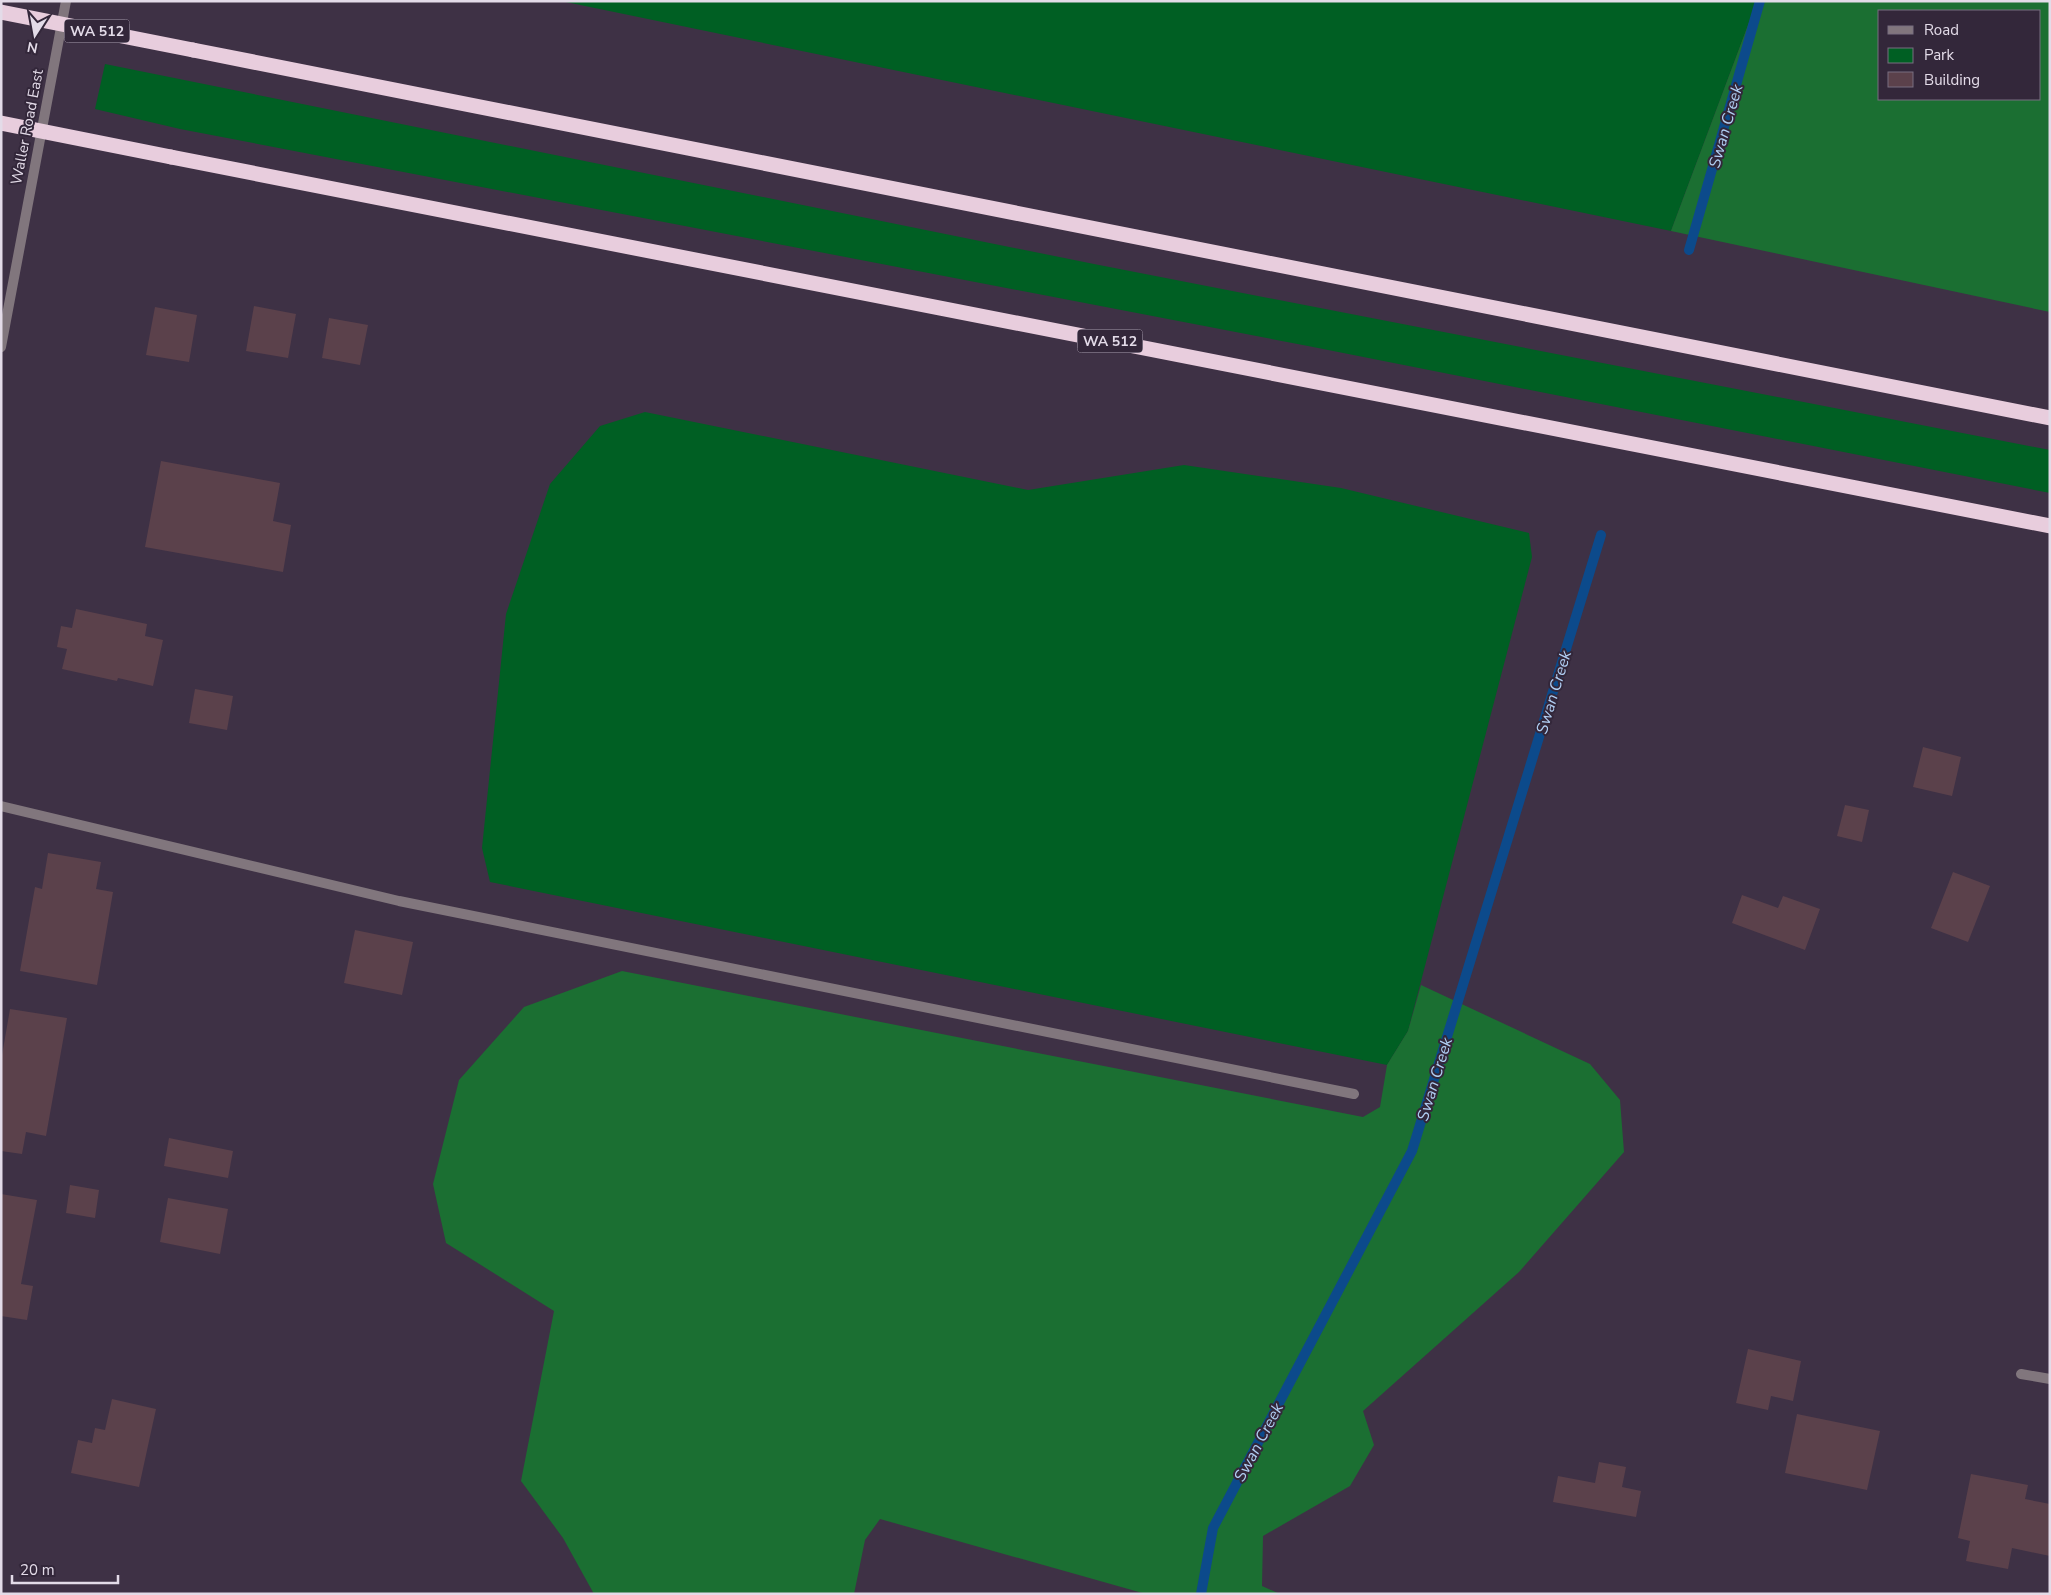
<svg xmlns="http://www.w3.org/2000/svg" width="2051" height="1595" viewBox="0 0 2051 1595" font-family="'Nunito Sans',sans-serif">
  <rect width="100%" height="100%" fill="#3e3145"/>
  <g fill="#005f23">
    <path d="M 561,1 L 1757,1 L 1671,231 Z"/>
    <path d="M 105,64 L 1094,264 L 2050,450 L 2050,493 L 1308,346 L 180,129 L 95,109 Z"/>
    <path d="M 645,412 L 1028,490 L 1184,465 L 1341,488 L 1529,533 L 1532,557 L 1408,1031 L 1387,1065 L 490,882 L 482,848 L 506,614 L 550,484 L 600,426 Z"/>
  </g>
  <g fill="#1b6f32" fill-rule="evenodd">
    <path d="M 1757,1 L 2050,1 L 2050,312 L 1671,231 ZM 1880,11 L 2040,11 L 2040,99 L 1880,99 Z"/>
    <path d="M 622,971 L 1363,1117 L 1380,1107 L 1387,1065 L 1408,1031 L 1421,985 L 1590,1064 L 1620,1100 L 1624,1152 L 1519,1272 L 1363,1411 L 1374,1445 L 1350,1486 L 1263,1536 L 1262,1586 L 1280,1594 L 1146,1594 L 880,1519 L 865,1540 L 854,1594 L 594,1594 L 563,1538 L 521,1481 L 554,1311 L 446,1243 L 433,1184 L 459,1080 L 524,1007 Z"/>
  </g>
  <g fill="none" stroke-linecap="round" stroke-linejoin="round">
    <g stroke="#0c4a8b" stroke-width="10">
      <path d="M 1689,250 L 1760,1"/>
      <path d="M 1201,1594 L 1213,1528 L 1412,1151 L 1601,535"/>
    </g>
  </g>
  <g fill="#5b414b">
    <path d="M 254,306 L 296,314 L 288,358 L 246,351 Z"/>
    <path d="M 155,307 L 197,315 L 189,362 L 146,355 Z"/>
    <path d="M 329,318 L 368,325 L 360,365 L 322,358 Z"/>
    <path d="M 161,461 L 280,483 L 273,521 L 291,525 L 283,572 L 145,547 Z"/>
    <path d="M 76,609 L 147,624 L 145,636 L 163,640 L 153,686 L 118,678 L 117,681 L 62,669 L 67,649 L 57,647 L 61,626 L 72,628 Z"/>
    <path d="M 195,689 L 233,696 L 227,730 L 189,723 Z"/>
    <path d="M 1923,747 L 1961,757 L 1952,796 L 1913,787 Z"/>
    <path d="M 1845,805 L 1869,810 L 1862,842 L 1837,836 Z"/>
    <path d="M 48,853 L 101,862 L 96,889 L 113,892 L 97,985 L 20,971 L 35,887 L 42,889 Z"/>
    <path d="M 1953,872 L 1990,886 L 1968,942 L 1931,928 Z"/>
    <path d="M 1742,895 L 1778,908 L 1783,896 L 1820,909 L 1805,950 L 1732,923 Z"/>
    <path d="M 355,930 L 413,942 L 402,995 L 344,983 Z"/>
    <path d="M 10,1009 L 67,1018 L 46,1136 L 26,1132 L 22,1154 L 1,1151 L 1,1061 Z"/>
    <path d="M 169,1138 L 233,1151 L 228,1178 L 164,1166 Z"/>
    <path d="M 70,1185 L 99,1190 L 95,1218 L 66,1213 Z"/>
    <path d="M 1,1194 L 37,1200 L 21,1284 L 33,1286 L 27,1320 L 1,1316 Z"/>
    <path d="M 168,1198 L 228,1209 L 220,1254 L 160,1242 Z"/>
    <path d="M 1748,1349 L 1801,1361 L 1793,1401 L 1771,1396 L 1768,1410 L 1736,1403 Z"/>
    <path d="M 112,1399 L 156,1409 L 139,1487 L 71,1473 L 78,1440 L 92,1443 L 95,1428 L 105,1430 Z"/>
    <path d="M 1797,1414 L 1880,1431 L 1867,1490 L 1785,1473 Z"/>
    <path d="M 1599,1462 L 1626,1467 L 1622,1487 L 1641,1491 L 1636,1517 L 1553,1502 L 1558,1476 L 1595,1483 Z"/>
    <path d="M 1971,1474 L 2028,1485 L 2025,1499 L 2050,1504 L 2050,1556 L 2012,1548 L 2008,1569 L 1966,1561 L 1970,1541 L 1958,1538 Z"/>
  </g>
  <g fill="none" stroke-linecap="round" stroke-linejoin="round">
    <path stroke="#81767d" stroke-width="10" d="M 1,806 L 399,901 L 1354,1094"/>
    <path stroke="#81767d" stroke-width="10" d="M 2021,1374 L 2050,1379"/>
    <path stroke="#81767d" stroke-width="10" d="M 1,347 L 66,1"/>
    <g stroke="#e8cddd" stroke-width="15">
      <path d="M 193,50 L 2050,418"/>
      <path d="M 171,157 L 2050,526"/>
    </g>
    <g stroke="#e8cddd" stroke-width="15">
      <path d="M 1,12 L 193,50"/>
      <path d="M 1,123 L 171,157"/>
    </g>
  </g>
  <g text-anchor="middle" stroke-width="4" stroke-linejoin="round" paint-order="stroke">
    <g fill="#33273a" stroke="#aea5b4" stroke-width="1">
      <rect x="64.5" y="19.5" width="65" height="23" rx="4"/>
      <rect x="1077.5" y="329.5" width="65" height="23" rx="4"/>
    </g>
    <g font-size="14" font-weight="bold" fill="#e3dbe8">
      <text x="97" y="36">WA 512</text>
      <text x="1110" y="346">WA 512</text>
    </g>
    <g font-size="15" fill="#e3dbe8" stroke="#33273a">
      <text transform="translate(27 127) rotate(-79)" y="5">Waller Road East</text>
    </g>
    <g font-size="16" font-style="italic" fill="#b1cff4" stroke="#33273a">
      <text transform="translate(1725 126) rotate(-74)" y="6">Swan Creek</text>
      <text transform="translate(1553 692) rotate(-73)" y="6">Swan Creek</text>
      <text transform="translate(1434 1079) rotate(-73)" y="6">Swan Creek</text>
      <text transform="translate(1258 1442) rotate(-62)" y="6">Swan Creek</text>
    </g>
  </g>
  <rect width="2051" height="1595" fill="none" stroke="#e3dbe8" stroke-width="5"/>
  <rect x="1878" y="10" width="162" height="90" fill="#33273a" stroke="#796f80"/>
  <rect x="1888" y="26" width="25" height="8" fill="#81767d" stroke="#796f80"/>
  <text x="1924" y="35" font-size="15" fill="#e3dbe8">Road</text>
  <rect x="1888" y="48" width="25" height="15" fill="#005f23" stroke="#796f80"/>
  <text x="1924" y="60" font-size="15" fill="#e3dbe8">Park</text>
  <rect x="1888" y="72" width="25" height="15" fill="#5b414b" stroke="#796f80"/>
  <text x="1924" y="85" font-size="15" fill="#e3dbe8">Building</text>
  <g transform="translate(35 35) rotate(191)" stroke="#33273a" stroke-width="4" paint-order="stroke">
  <path d="M0-4L9 19L0 12L-9 19Z" fill="#e3dbe8"/>
  <text y="-8" font-size="14" font-weight="bold" text-anchor="middle" fill="#e3dbe8">N</text>
  </g>
  <path d="M12 1575v8h106v-8" fill="none" stroke="#e3dbe8" stroke-width="2.5"/>
  <text x="20" y="1575" font-size="15" fill="#e3dbe8" stroke="#33273a" stroke-width="4" paint-order="stroke">20 m</text>
</svg>
